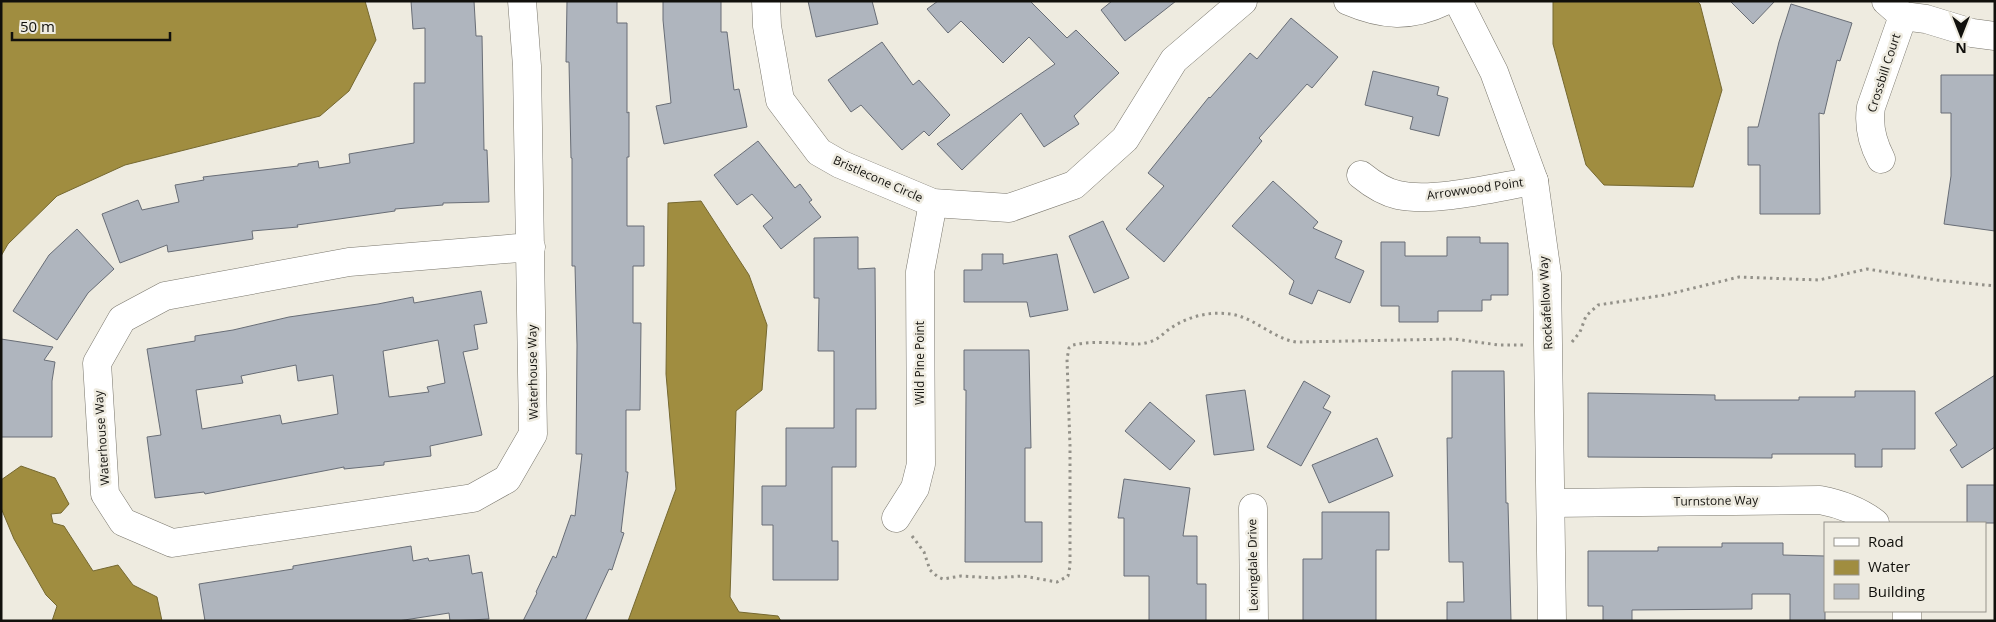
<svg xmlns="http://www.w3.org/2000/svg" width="1996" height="622" viewBox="0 0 1996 622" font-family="'Open Sans',sans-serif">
  <rect width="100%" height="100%" fill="#eeebe0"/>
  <g fill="#a08d40" stroke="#756830">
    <path d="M 1,1 L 365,1 L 376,40 L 349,91 L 320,116 L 125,165 L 57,196 L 8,244 L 1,256 Z"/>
    <path d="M 1553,1 L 1697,1 L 1700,4 L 1722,90 L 1693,187 L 1604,185 L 1586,165 L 1553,44 Z"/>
    <path d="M 701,201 L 749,275 L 767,325 L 762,390 L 736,411 L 730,597 L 739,612 L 778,616 L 781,621 L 628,621 L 676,489 L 666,374 L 668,203 Z"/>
    <path d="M 21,466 L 55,478 L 69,504 L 61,513 L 51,514 L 53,523 L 64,526 L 93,571 L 118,565 L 133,585 L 157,597 L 162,621 L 52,621 L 57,606 L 46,595 L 14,539 L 1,508 L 1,480 Z"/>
  </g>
  <g fill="#afb5be" stroke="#686d76" fill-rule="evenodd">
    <path d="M 411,1 L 474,1 L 476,36 L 482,36 L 484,150 L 487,150 L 489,202 L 443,203 L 443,205 L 395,209 L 395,211 L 297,225 L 298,227 L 252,231 L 253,239 L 168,252 L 167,245 L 120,263 L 102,214 L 138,200 L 142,210 L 179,202 L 175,185 L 204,180 L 203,177 L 298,166 L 298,164 L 318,161 L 319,168 L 350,163 L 349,154 L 414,143 L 414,83 L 425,83 L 425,28 L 413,29 Z"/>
    <path d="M 567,1 L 617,1 L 617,23 L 627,23 L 627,113 L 629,112 L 629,157 L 627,157 L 627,226 L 644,226 L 644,266 L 633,266 L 633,323 L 641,323 L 640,410 L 626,410 L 626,472 L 628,472 L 621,532 L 624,533 L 612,570 L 609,569 L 585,621 L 523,621 L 537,593 L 536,592 L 553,556 L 556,558 L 571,515 L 575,516 L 582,454 L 576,454 L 577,345 L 575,266 L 572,266 L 572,158 L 571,158 L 569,62 L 566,62 Z"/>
    <path d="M 663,1 L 721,1 L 721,32 L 727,32 L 734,90 L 739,89 L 747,127 L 664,144 L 656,106 L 671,103 L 663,20 Z"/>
    <path d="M 808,1 L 872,1 L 878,24 L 816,37 Z"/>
    <path d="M 938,1 L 1030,1 L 1067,38 L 1076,30 L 1119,73 L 1074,116 L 1079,124 L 1044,147 L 1021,113 L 962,170 L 937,144 L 1055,64 L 1029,37 L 1003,63 L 961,21 L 948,33 L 927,9 Z"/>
    <path d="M 1112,1 L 1176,1 L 1125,41 L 1101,10 Z"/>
    <path d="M 1730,1 L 1775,1 L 1753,24 Z"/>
    <path d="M 1791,4 L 1852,23 L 1840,61 L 1837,60 L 1824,114 L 1819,113 L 1820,214 L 1760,214 L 1760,165 L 1748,165 L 1748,127 L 1758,127 L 1779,42 Z"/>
    <path d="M 1291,18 L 1338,57 L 1312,88 L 1307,84 L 1259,138 L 1262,141 L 1164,262 L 1126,229 L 1164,186 L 1148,173 L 1209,97 L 1210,98 L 1250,53 L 1257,59 Z"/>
    <path d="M 882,42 L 913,85 L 919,80 L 950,115 L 929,136 L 924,131 L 902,150 L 861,105 L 851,112 L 828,80 Z"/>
    <path d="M 1373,71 L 1439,87 L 1437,95 L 1448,98 L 1439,136 L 1410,129 L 1413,117 L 1365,105 Z"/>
    <path d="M 1941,75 L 1995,75 L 1995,231 L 1944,224 L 1951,176 L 1951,113 L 1941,113 Z"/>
    <path d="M 758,141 L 795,188 L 800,184 L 812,200 L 809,202 L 821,217 L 781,249 L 763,226 L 773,218 L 752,194 L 737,205 L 714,175 Z"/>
    <path d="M 1273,181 L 1318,222 L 1313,228 L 1342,241 L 1335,258 L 1364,271 L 1350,303 L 1318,290 L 1312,304 L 1289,294 L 1294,281 L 1232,226 Z"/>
    <path d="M 1103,221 L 1129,278 L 1094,293 L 1069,236 Z"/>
    <path d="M 77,229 L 114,269 L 88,293 L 57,340 L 13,311 L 49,255 Z"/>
    <path d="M 858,237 L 858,269 L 875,268 L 876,409 L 856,409 L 856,467 L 832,467 L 832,541 L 838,541 L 838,580 L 773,580 L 773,525 L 762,525 L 762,486 L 786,486 L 786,428 L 834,428 L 834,351 L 818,351 L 819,298 L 814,298 L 814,238 Z"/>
    <path d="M 1447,237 L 1480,237 L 1480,243 L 1508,243 L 1508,295 L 1491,295 L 1491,300 L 1482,300 L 1482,311 L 1438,311 L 1438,322 L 1399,322 L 1399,306 L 1381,306 L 1381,242 L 1405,242 L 1405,256 L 1447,256 Z"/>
    <path d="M 982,254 L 1003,254 L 1003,264 L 1057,254 L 1068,310 L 1030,317 L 1027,302 L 964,302 L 964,270 L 982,270 Z"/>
    <path d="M 481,291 L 487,323 L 474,325 L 478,349 L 463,352 L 482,435 L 430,446 L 431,456 L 384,462 L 384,465 L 344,469 L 344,467 L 205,494 L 204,492 L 155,498 L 147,437 L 161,435 L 147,349 L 195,341 L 195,336 L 233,330 L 289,317 L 378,304 L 413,297 L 414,303 ZM 438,340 L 445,383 L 427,387 L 429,392 L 389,397 L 383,351 ZM 296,365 L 298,381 L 333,375 L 338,414 L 282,424 L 280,415 L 202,429 L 196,390 L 243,383 L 241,376 Z"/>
    <path d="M 1,339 L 53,347 L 44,360 L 55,362 L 52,381 L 52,437 L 1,437 Z"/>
    <path d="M 964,350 L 1029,350 L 1031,448 L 1025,448 L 1025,522 L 1042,522 L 1042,562 L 965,562 L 966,390 L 964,390 Z"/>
    <path d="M 1452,371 L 1504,371 L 1506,503 L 1508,503 L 1511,621 L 1447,621 L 1447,602 L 1464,602 L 1463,562 L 1449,562 L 1447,438 L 1452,438 Z"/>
    <path d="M 1995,375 L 1995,447 L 1962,468 L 1950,450 L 1957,445 L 1935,413 Z"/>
    <path d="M 1304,381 L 1330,396 L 1323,408 L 1331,412 L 1301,466 L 1267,447 Z"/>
    <path d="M 1245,390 L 1254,450 L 1214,455 L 1206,395 Z"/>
    <path d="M 1855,391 L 1915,391 L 1915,449 L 1882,449 L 1882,467 L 1855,467 L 1855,454 L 1772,454 L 1772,458 L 1588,457 L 1588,393 L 1715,395 L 1715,400 L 1799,400 L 1799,397 L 1855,397 Z"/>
    <path d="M 1150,402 L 1195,441 L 1170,470 L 1125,431 Z"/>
    <path d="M 1377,438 L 1393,476 L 1329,503 L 1312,465 Z"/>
    <path d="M 1124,479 L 1190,488 L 1183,536 L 1197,536 L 1197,584 L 1206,584 L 1206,621 L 1149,621 L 1149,576 L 1124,576 L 1124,518 L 1118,518 Z"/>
    <rect x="1967" y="485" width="28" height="38"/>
    <path d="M 1322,512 L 1389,512 L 1389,550 L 1376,550 L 1376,621 L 1303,621 L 1303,559 L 1322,559 Z"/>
    <path d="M 1722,543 L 1783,543 L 1783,555 L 1825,556 L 1825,621 L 1790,621 L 1790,594 L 1752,594 L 1752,609 L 1632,610 L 1632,621 L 1603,621 L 1603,606 L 1588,606 L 1588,551 L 1658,551 L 1658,547 L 1722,547 Z"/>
    <path d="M 411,546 L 413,561 L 428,558 L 429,561 L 469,555 L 472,574 L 482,572 L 489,619 L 450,621 L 449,613 L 398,621 L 205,621 L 199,584 L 293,569 L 293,566 Z"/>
  </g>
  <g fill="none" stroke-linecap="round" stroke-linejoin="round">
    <defs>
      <g id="minor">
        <path d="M 522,1 L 527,66 L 533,434 L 507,479 L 473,498 L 172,543 L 123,522 L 105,494 L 97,363 L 122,319 L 165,296 L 349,262 L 531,247"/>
        <path d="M 766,1 L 767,26 L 780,100 L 819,152 L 840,164 L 933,203 L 1009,208 L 1074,185 L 1125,139 L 1174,60 L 1243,1"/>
        <path d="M 1348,1 C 1383,16 1410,18 1445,1"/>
        <path d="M 1458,1 L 1494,72 L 1534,181 L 1547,274 L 1552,621"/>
        <path d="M 1886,1 L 1903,16 L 1926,19 L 1972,33 L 1995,36"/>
        <path d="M 1881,159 C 1872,142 1868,126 1871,107 L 1903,16"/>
        <path d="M 1361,175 C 1372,184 1384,192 1398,195 C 1434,203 1497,187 1534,181"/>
        <path d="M 1551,503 L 1820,500 C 1841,504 1858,510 1875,523"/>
        <path d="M 1253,508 L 1254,621"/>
        <path d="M 896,518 L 915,488 L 921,464 L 920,272 L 933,203"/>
        <path d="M 1907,611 L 1907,621"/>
      </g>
    </defs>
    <use href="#minor" stroke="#7a776d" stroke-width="29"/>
    <g stroke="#939189" stroke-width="3" stroke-dasharray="2.5 4" stroke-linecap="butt">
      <path d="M 1572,342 L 1580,332 L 1586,316 L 1598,305 L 1665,295 L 1739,277 L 1819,280 L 1867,269 L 1937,280 L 1995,286"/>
      <path d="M 912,536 L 924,552 L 930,570 L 938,577 L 943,579 L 961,576 L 994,578 L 1023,576 L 1057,582 L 1068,576 L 1070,566 L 1070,446 L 1067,359 L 1069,348 L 1073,345 C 1086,342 1102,342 1115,343 C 1127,343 1138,346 1149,342 C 1157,340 1162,335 1168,330 C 1186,317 1208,311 1230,314 C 1254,317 1272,338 1296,342 L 1454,339 L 1499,345 L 1524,345"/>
    </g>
    <use href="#minor" stroke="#fff" stroke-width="28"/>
  </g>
  <g text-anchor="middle" stroke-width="5" stroke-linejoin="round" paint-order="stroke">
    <g font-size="12" fill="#11100c" stroke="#eeebe0">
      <text transform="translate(1884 73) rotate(-72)" y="4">Crossbill Court</text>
      <text transform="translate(878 179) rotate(24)" y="4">Bristlecone Circle</text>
      <text transform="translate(1475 189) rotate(-8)" y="4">Arrowwood Point</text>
      <text transform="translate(1546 303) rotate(-93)" y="4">Rockafellow Way</text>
      <text transform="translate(920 363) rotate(-90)" y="4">Wild Pine Point</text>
      <text transform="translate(533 372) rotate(-91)" y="4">Waterhouse Way</text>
      <text transform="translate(102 438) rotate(-94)" y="4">Waterhouse Way</text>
      <text transform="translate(1716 501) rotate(-1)" y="4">Turnstone Way</text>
      <text transform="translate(1253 565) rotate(-91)" y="4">Lexingdale Drive</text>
    </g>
  </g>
  <rect width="1996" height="622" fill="none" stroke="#11100c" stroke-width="5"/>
  <rect x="1824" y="522" width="162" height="90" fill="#eeebe0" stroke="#96938b"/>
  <rect x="1834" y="538" width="25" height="8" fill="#ffffff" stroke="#96938b"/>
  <text x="1868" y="547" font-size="15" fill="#11100c">Road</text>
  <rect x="1834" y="560" width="25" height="15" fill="#a08d40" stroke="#96938b"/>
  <text x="1868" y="572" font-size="15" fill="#11100c">Water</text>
  <rect x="1834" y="584" width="25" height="15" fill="#afb5be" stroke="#96938b"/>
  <text x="1868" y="597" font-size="15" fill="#11100c">Building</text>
  <g transform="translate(1961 35) rotate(180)" stroke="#eeebe0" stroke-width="4" paint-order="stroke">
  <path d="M0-4L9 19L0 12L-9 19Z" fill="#11100c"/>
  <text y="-8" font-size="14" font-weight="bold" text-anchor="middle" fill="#11100c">N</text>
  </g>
  <path d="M12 32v8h158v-8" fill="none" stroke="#11100c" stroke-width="2.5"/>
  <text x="20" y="32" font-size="15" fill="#11100c" stroke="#eeebe0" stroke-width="4" paint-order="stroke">50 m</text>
</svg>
